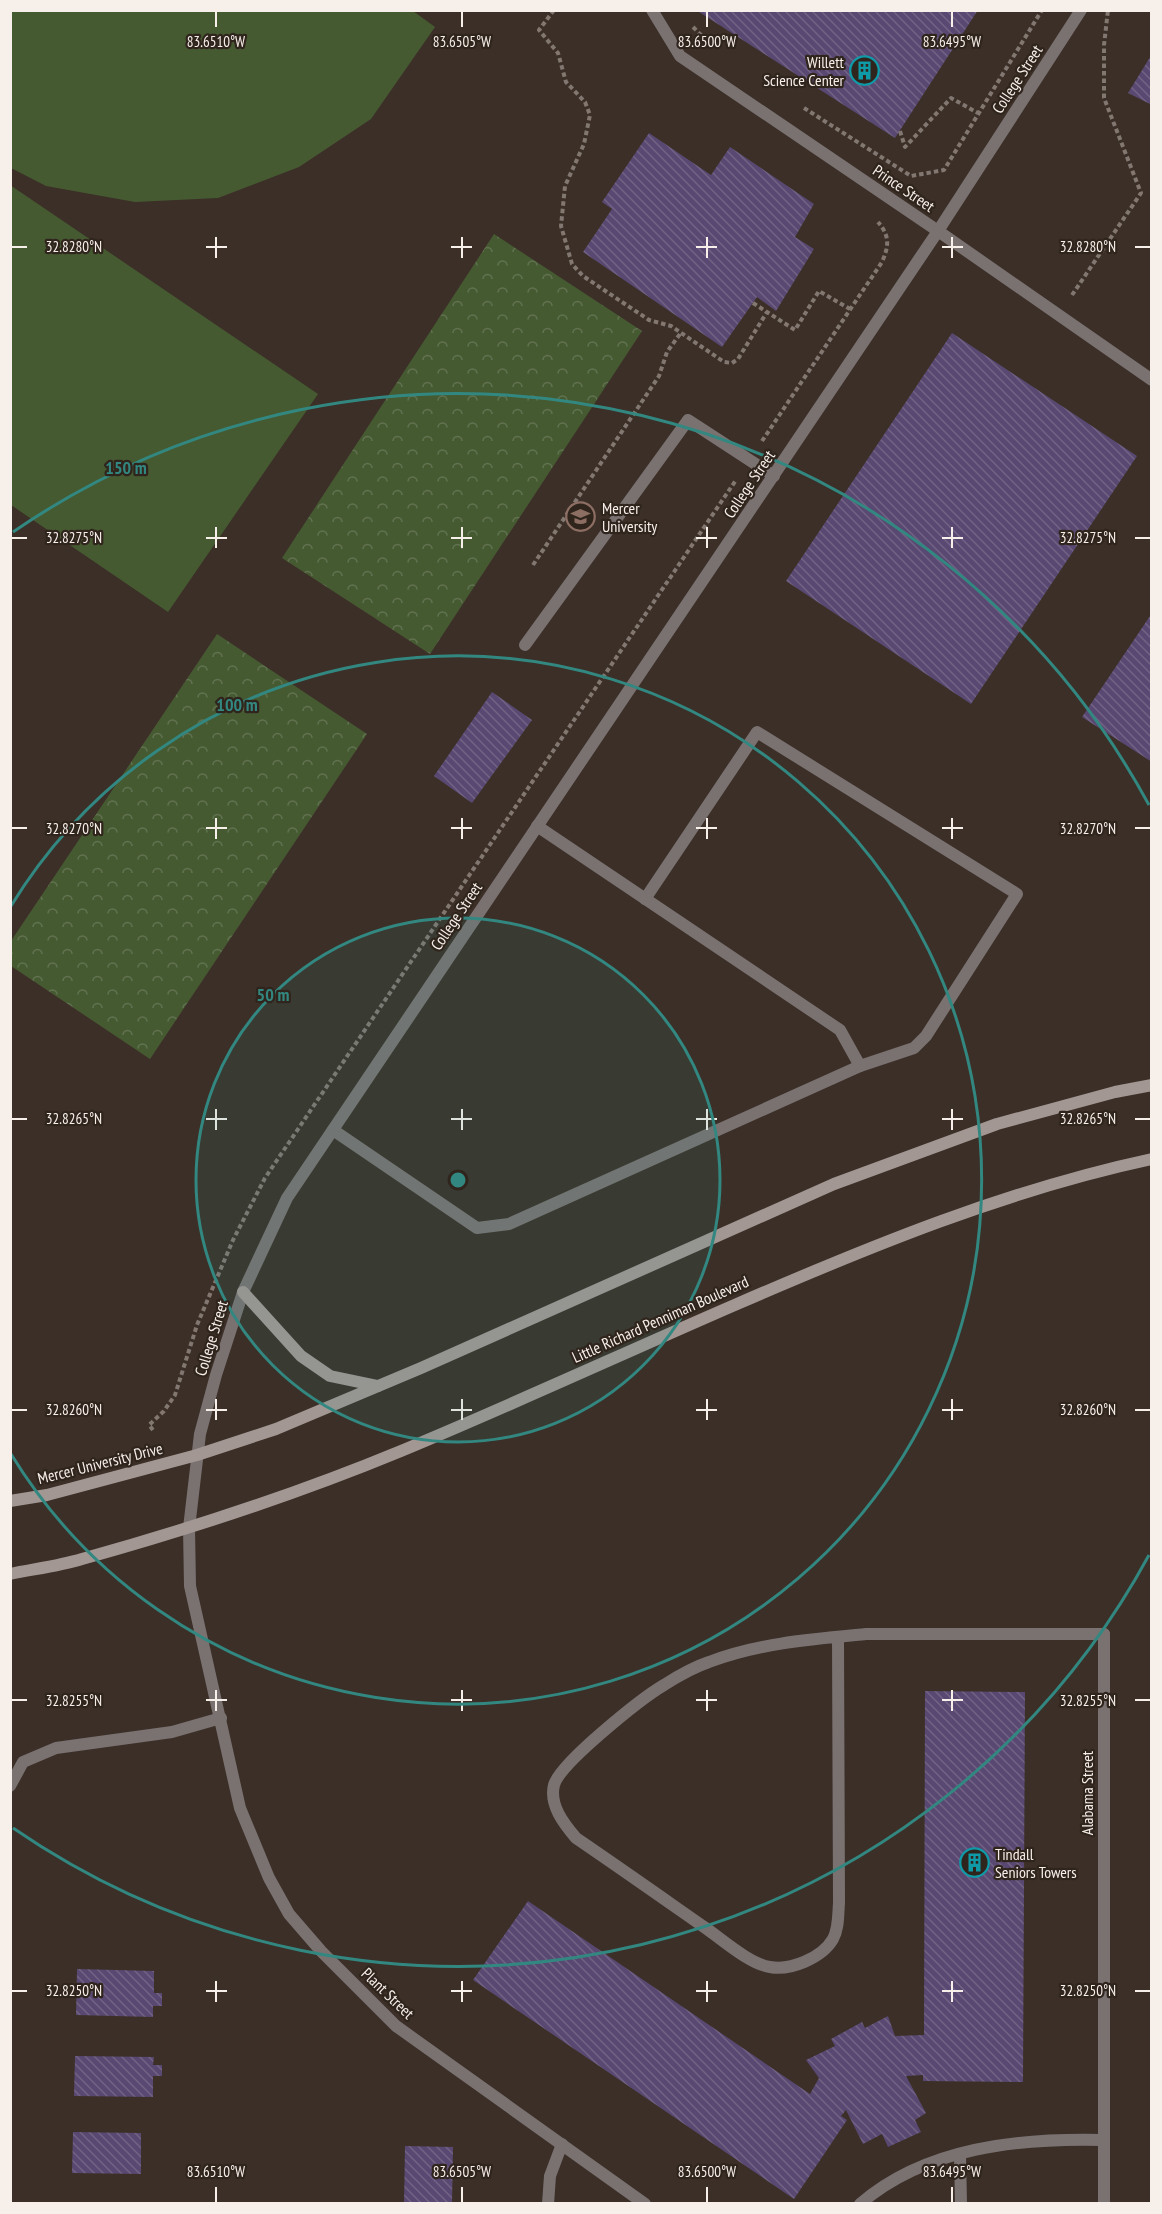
<svg xmlns="http://www.w3.org/2000/svg" width="1162" height="2214" viewBox="0 0 1162 2214" font-family="'PT Sans Narrow',sans-serif">
  <defs>
    <pattern id="park-crowns" width="20" height="18" patternUnits="userSpaceOnUse" patternTransform="scale(1.5)"><rect width="20" height="18" fill="#465a32"/><path d="M2 6a3 3 0 1 1 6 0M12 15a3 3 0 1 1 6 0" fill="none" stroke="#617250"/></pattern>
    <pattern id="building-back-hatch" width="6" height="6" patternUnits="userSpaceOnUse" patternTransform="scale(1.5)"><rect width="6" height="6" fill="#594871"/><path d="M-1 5l2 2M0 0l6 6M5-1l2 2" fill="none" stroke="#726385"/></pattern>
  </defs>
  <rect width="100%" height="100%" fill="#3b2f27"/>
  <g fill="#465a32">
    <path d="M 413,11 L 435,27 L 371,119 L 299,167 L 218,198 L 135,202 L 46,186 L 11,168 L 11,11 Z"/>
    <path d="M 10,185 L 318,394 L 168,612 L 11,505 Z"/>
  </g>
  <g fill="url(#park-crowns)">
    <path d="M 494,234 L 642,331 L 430,654 L 282,558 Z"/>
    <path d="M 217,634 L 367,734 L 150,1059 L 11,966 L 11,941 Z"/>
  </g>
  <g fill="url(#building-back-hatch)">
    <path d="M 696,10 L 978,10 L 895,138 Z"/>
    <path d="M 1152,54 L 1152,105 L 1128,93 Z"/>
    <path d="M 649,133 L 711,175 L 730,147 L 814,204 L 795,237 L 814,249 L 776,311 L 757,297 L 722,347 L 583,252 L 612,209 L 602,202 Z"/>
    <path d="M 952,333 L 1137,456 L 971,704 L 786,581 Z"/>
    <path d="M 1152,613 L 1152,762 L 1082,717 Z"/>
    <path d="M 492,692 L 532,720 L 472,803 L 434,776 Z"/>
    <path d="M 925,1691 L 1025,1692 L 1023,2082 L 923,2081 L 923,2075 L 906,2076 L 926,2113 L 915,2120 L 921,2132 L 888,2147 L 882,2134 L 863,2144 L 846,2110 L 841,2116 L 847,2120 L 794,2199 L 473,1980 L 528,1901 L 810,2094 L 819,2078 L 806,2060 L 835,2046 L 831,2039 L 862,2022 L 865,2028 L 888,2016 L 895,2036 L 924,2035 Z"/>
    <path d="M 77,1969 L 154,1971 L 154,1993 L 162,1993 L 162,2006 L 153,2006 L 153,2017 L 76,2015 Z"/>
    <path d="M 75,2056 L 154,2057 L 153,2065 L 162,2065 L 162,2076 L 153,2076 L 153,2097 L 74,2096 Z"/>
    <path d="M 73,2132 L 141,2133 L 141,2174 L 72,2173 Z"/>
    <path d="M 405,2146 L 453,2147 L 452,2204 L 404,2204 Z"/>
  </g>
  <g fill="none" stroke-linecap="round" stroke-linejoin="round">
    <g stroke="#827871" stroke-width="4" stroke-dasharray="4.5 3" stroke-linecap="butt">
      <path d="M 554,10 L 539,30 L 558,53 L 566,82 L 585,102 L 590,115 L 584,144 L 565,186 L 561,226 L 572,264 L 583,276 L 649,320 L 671,326 L 724,362 L 732,363 L 738,359 L 767,312"/>
      <path d="M 693,27 L 711,45"/>
      <path d="M 804,108 L 911,176 L 944,170 L 1042,10"/>
      <path d="M 900,131 L 905,147 L 951,98 L 978,113"/>
      <path d="M 1072,295 L 1141,193 L 1104,98 L 1104,45 L 1108,10"/>
      <path d="M 753,303 L 795,330 L 819,291 L 850,309"/>
      <path d="M 762,441 L 882,262 C 889,246 890,236 878,222"/>
      <path d="M 533,565 L 659,376 L 667,352 L 680,334"/>
      <path d="M 153,1430 L 149,1425 L 164,1411 L 175,1395 L 197,1325 L 233,1240 L 265,1178 L 736,480"/>
    </g>
    <g stroke="#7a7271" stroke-width="12">
      <path d="M 525,645 L 688,420 L 774,476"/>
      <path d="M 645,899 L 757,732 L 1017,894 L 926,1036 L 914,1048 L 860,1066"/>
      <path d="M 333,1130 L 477,1228 L 509,1224 L 860,1066 L 840,1030 L 537,826"/>
      <path d="M 838,1637 L 839,1903 C 838,1914 839,1928 833,1939 C 822,1958 790,1971 770,1967 C 750,1964 724,1941 707,1929 C 664,1899 620,1868 576,1838 C 564,1824 549,1805 554,1785 C 560,1763 642,1698 664,1685 C 678,1676 694,1667 709,1662 C 759,1643 813,1639 866,1634 L 1104,1634"/>
      <path d="M 960,2154 L 961,2204"/>
      <path d="M 860,2204 C 926,2147 1019,2138 1103,2140"/>
    </g>
    <g stroke="#7a7271" stroke-width="12">
      <path d="M 652,10 L 680,56 L 938,231 L 1152,380"/>
      <path d="M 1104,1634 L 1104,2204"/>
      <path d="M 10,1786 L 23,1762 L 56,1748 L 172,1732 L 221,1718"/>
      <path d="M 548,2204 L 550,2176 L 562,2144"/>
      <path d="M 645,2204 L 396,2026 L 321,1951 L 289,1914 L 269,1878 L 240,1808 L 190,1586 L 189,1528 L 200,1434 L 216,1375 L 243,1292 L 287,1198 L 938,231 L 1081,10"/>
    </g>
    <g stroke="#a39794" stroke-width="12">
      <path d="M 243,1292 L 301,1356 L 330,1376 L 378,1386"/>
      <path d="M 10,1501 L 47,1495 L 197,1455 L 276,1429 L 421,1368 L 834,1184 L 997,1124 L 1115,1092 L 1152,1085"/>
      <path d="M 10,1574 C 34,1569 59,1566 82,1559 C 190,1529 297,1494 401,1451 C 514,1404 624,1353 737,1304 C 871,1246 1007,1190 1152,1159"/>
    </g>
  </g>
  <path fill="none" stroke="#f7efea" stroke-width="2" d="M 216,12 L 216,27M 462,12 L 462,27M 707,12 L 707,27M 952,12 L 952,27M 216,237 L 216,258M 462,237 L 462,258M 707,237 L 707,258M 952,237 L 952,258M 12,247 L 27,247M 206,247 L 227,247M 451,247 L 472,247M 696,247 L 717,247M 942,247 L 963,247M 1135,247 L 1150,247M 216,527 L 216,548M 462,527 L 462,548M 707,527 L 707,548M 952,527 L 952,548M 12,538 L 27,538M 206,538 L 227,538M 451,538 L 472,538M 696,538 L 717,538M 942,538 L 963,538M 1135,538 L 1150,538M 216,818 L 216,839M 462,818 L 462,839M 707,818 L 707,839M 952,818 L 952,839M 12,828 L 27,828M 206,828 L 227,828M 451,828 L 472,828M 696,828 L 717,828M 942,828 L 963,828M 1135,828 L 1150,828M 216,1109 L 216,1130M 462,1109 L 462,1130M 707,1109 L 707,1130M 952,1109 L 952,1130M 12,1119 L 27,1119M 206,1119 L 227,1119M 451,1119 L 472,1119M 696,1119 L 717,1119M 942,1119 L 963,1119M 1135,1119 L 1150,1119M 216,1399 L 216,1420M 462,1399 L 462,1420M 707,1399 L 707,1420M 952,1399 L 952,1420M 12,1410 L 27,1410M 206,1410 L 227,1410M 451,1410 L 472,1410M 696,1410 L 717,1410M 942,1410 L 963,1410M 1135,1410 L 1150,1410M 216,1690 L 216,1711M 462,1690 L 462,1711M 707,1690 L 707,1711M 952,1690 L 952,1711M 12,1700 L 27,1700M 206,1700 L 227,1700M 451,1700 L 472,1700M 696,1700 L 717,1700M 942,1700 L 963,1700M 1135,1700 L 1150,1700M 216,1981 L 216,2002M 462,1981 L 462,2002M 707,1981 L 707,2002M 952,1981 L 952,2002M 12,1991 L 27,1991M 206,1991 L 227,1991M 451,1991 L 472,1991M 696,1991 L 717,1991M 942,1991 L 963,1991M 1135,1991 L 1150,1991M 216,2187 L 216,2202M 462,2187 L 462,2202M 707,2187 L 707,2202M 952,2187 L 952,2202"/>
  <circle cx="458" cy="1180" r="262" fill="#328881" fill-opacity=".12"/>
  <g fill="none" stroke="#328881" stroke-width="3">
    <circle cx="458" cy="1180" r="262"/>
    <path d="M11 906A524 524 0 1 1 11 1454"/>
    <path d="M1149 1555A786 786 0 0 1 13 1828M13 532A786 786 0 0 1 1149 805"/>
  </g>
  <defs>
    <symbol id="building-ring" viewBox="-11 -11 22 22"><circle r="9.5" fill="#30251d" stroke="#0f9aa8" stroke-width="1.5"/><path d="M-4-6H4V6H1V3H-1V6H-4ZM-2.5-4.3h1.7v1.8h-1.7ZM.8-4.3h1.7v1.8H.8ZM-2.5-1h1.7V.8h-1.7ZM.8-1h1.7V.8H.8Z" fill="#0f9aa8"/></symbol>
    <symbol id="university-ring" viewBox="-11 -11 22 22"><circle r="9.5" fill="#30251d" stroke="#8d6e63" stroke-width="1.5"/><path d="M0-5L7-2L0 1L-7-2ZM-4 1L0 2.5L4 1V4Q0 6-4 4Z" fill="#8d6e63"/></symbol>
  </defs>
  <g fill-rule="evenodd">
    <use href="#building-ring" x="848" y="54" width="33" height="33"/>
    <use href="#university-ring" x="564" y="500" width="33" height="33"/>
    <use href="#building-ring" x="958" y="1846" width="33" height="33"/>
  </g>
  <g text-anchor="middle" stroke-width="4.5" stroke-linejoin="round" paint-order="stroke">
    <g font-size="16" fill="#f7efea" stroke="#30251d" text-anchor="start">
      <text x="844" y="68" text-anchor="end">Willett<tspan x="844" dy="18">Science Center</tspan></text>
      <text x="602" y="514">Mercer<tspan x="602" dy="18">University</tspan></text>
      <text x="995" y="1860">Tindall<tspan x="995" dy="18">Seniors Towers</tspan></text>
    </g>
    <g font-size="16" fill="#f7efea" stroke="#30251d">
      <text transform="translate(1017 79) rotate(-57)" y="6">College Street</text>
      <text transform="translate(904 188) rotate(34)" y="6">Prince Street</text>
      <text transform="translate(749 484) rotate(-56)" y="6">College Street</text>
      <text transform="translate(456 916) rotate(-56)" y="6">College Street</text>
      <text transform="translate(660 1319) rotate(-24)" y="6">Little Richard Penniman Boulevard</text>
      <text transform="translate(211 1338) rotate(-73)" y="6">College Street</text>
      <text transform="translate(100 1463) rotate(-14)" y="6">Mercer University Drive</text>
      <text transform="translate(1087 1793) rotate(-90)" y="6">Alabama Street</text>
      <text transform="translate(388 1993) rotate(44)" y="6">Plant Street</text>
    </g>
  </g>
  <g font-size="15" text-anchor="middle" fill="#f7efea" stroke="#30251d" stroke-width="4.5" stroke-linejoin="round" paint-order="stroke">
    <text x="216" y="47">83.6510°W</text>
    <text x="462" y="47">83.6505°W</text>
    <text x="707" y="47">83.6500°W</text>
    <text x="952" y="47">83.6495°W</text>
    <text x="74" y="252">32.8280°N</text>
    <text x="1088" y="252">32.8280°N</text>
    <text x="74" y="543">32.8275°N</text>
    <text x="1088" y="543">32.8275°N</text>
    <text x="74" y="834">32.8270°N</text>
    <text x="1088" y="834">32.8270°N</text>
    <text x="74" y="1124">32.8265°N</text>
    <text x="1088" y="1124">32.8265°N</text>
    <text x="74" y="1415">32.8260°N</text>
    <text x="1088" y="1415">32.8260°N</text>
    <text x="74" y="1706">32.8255°N</text>
    <text x="1088" y="1706">32.8255°N</text>
    <text x="74" y="1996">32.8250°N</text>
    <text x="1088" y="1996">32.8250°N</text>
    <text x="216" y="2177">83.6510°W</text>
    <text x="462" y="2177">83.6505°W</text>
    <text x="707" y="2177">83.6500°W</text>
    <text x="952" y="2177">83.6495°W</text>
  </g>
  <circle cx="458" cy="1180" r="9" fill="#328881" stroke="#30251d" stroke-width="3"/>
  <g font-size="18" text-anchor="middle" font-weight="bold" fill="#328881" stroke="#30251d" stroke-width="4.5" stroke-linejoin="round" paint-order="stroke">
    <text x="126" y="474">150 m</text>
    <text x="237" y="711">100 m</text>
    <text x="273" y="1001">50 m</text>
  </g>
  <rect width="1162" height="2214" fill="none" stroke="#f7efea" stroke-width="24"/>
</svg>
